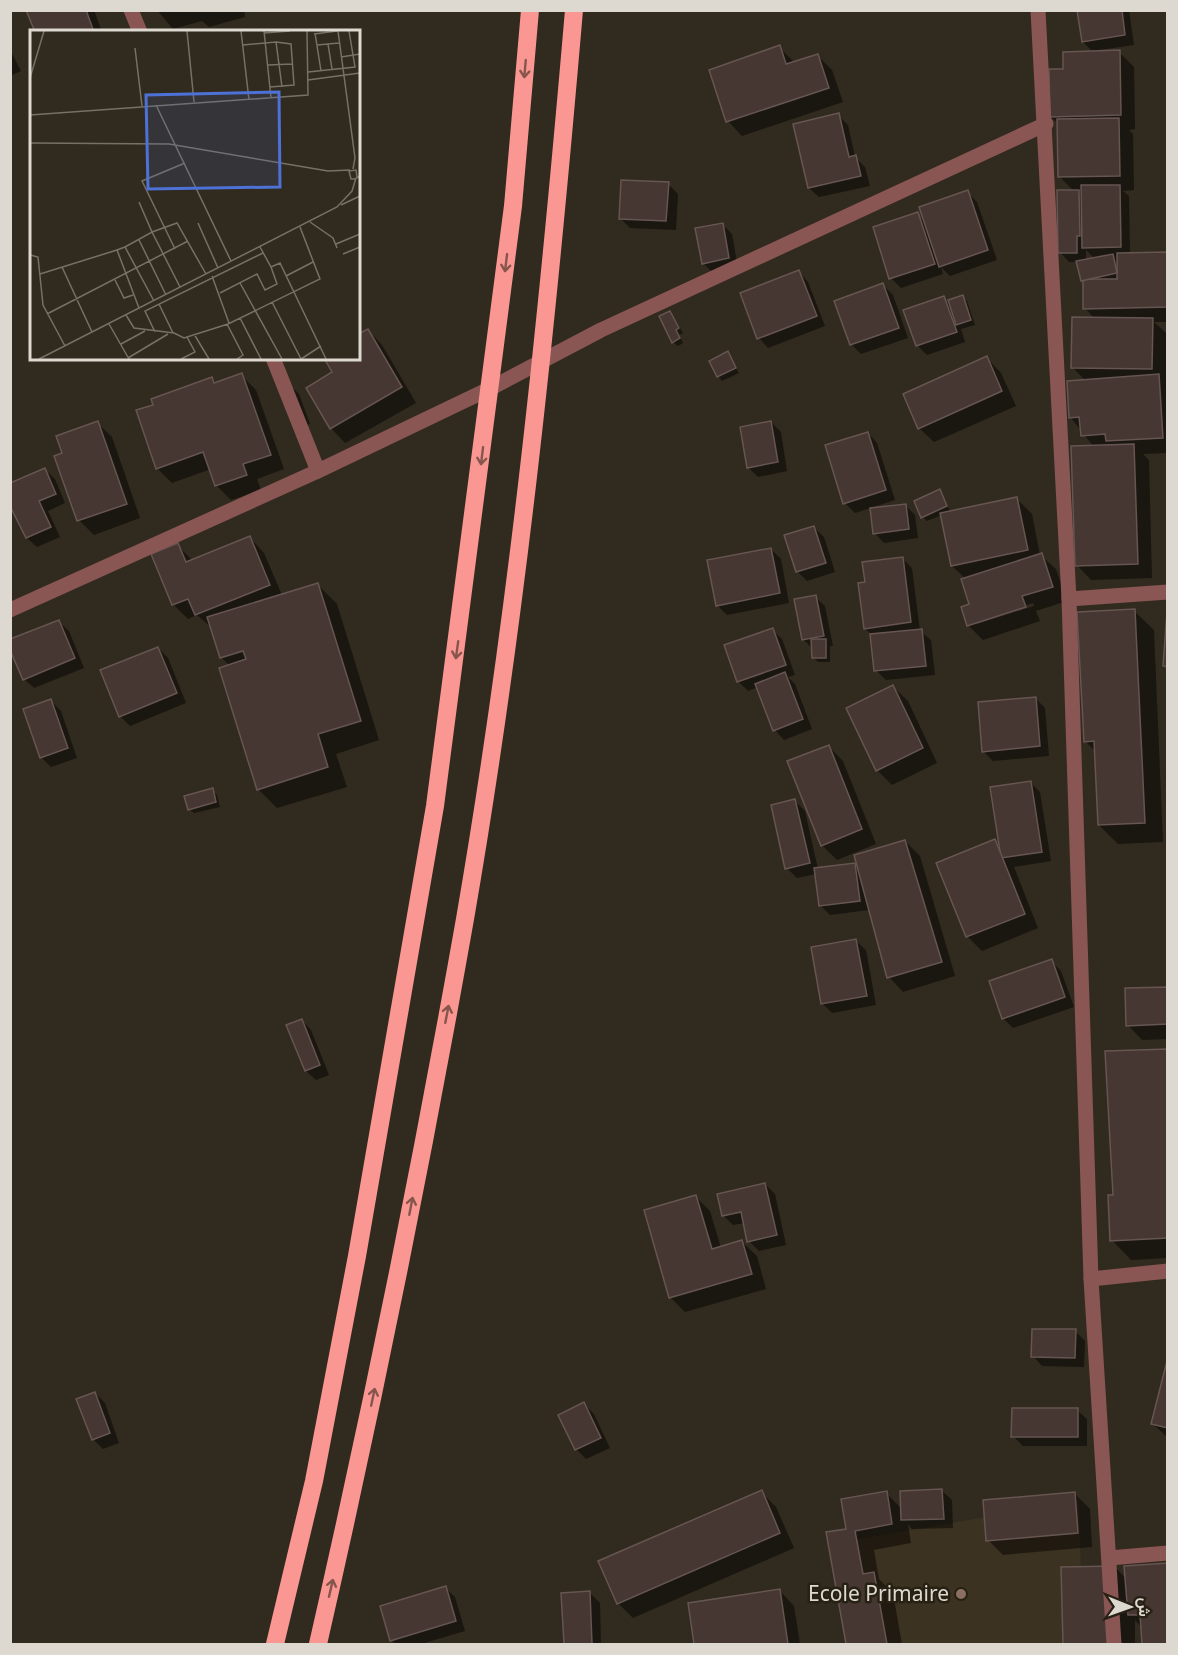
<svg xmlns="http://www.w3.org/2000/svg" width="1178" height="1655" viewBox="0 0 1178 1655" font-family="'Noto Sans',Vazirmatn,sans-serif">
  <rect width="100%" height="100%" fill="#312a1e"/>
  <path fill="#3c3221" d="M 1079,1501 L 1083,1644 L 850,1644 L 830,1544 Z"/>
  <g fill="#0007" fill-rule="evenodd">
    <path d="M 28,10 L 94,10 L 102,32 L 36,32 Z"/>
    <path d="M 157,10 L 244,10 L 245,17 L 209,27 L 202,21 L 173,29 Z"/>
    <path d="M 1078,10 L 1129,10 L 1134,45 L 1099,50 L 1119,52 L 1134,67 L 1135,129 L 1129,130 L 1133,134 L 1134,190 L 1123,191 L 1129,196 L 1130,254 L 1168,253 L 1168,322 L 1154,322 L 1167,334 L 1168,453 L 1143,454 L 1149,460 L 1152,578 L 1091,580 L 1077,565 L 1094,447 L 1071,418 L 1086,381 L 1073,368 L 1095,319 L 1085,308 L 1084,281 L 1078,262 L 1069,262 L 1060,252 L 1074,191 L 1060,177 L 1059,124 L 1051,117 L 1065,70 L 1094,53 L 1083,42 ZM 1086,250 L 1095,259 L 1086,261 Z"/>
    <path d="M 779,47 L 794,62 L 818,56 L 832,70 L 843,102 L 742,136 L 728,121 Z"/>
    <path d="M 10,50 L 21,71 L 10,76 Z"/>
    <path d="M 838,115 L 848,125 L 855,157 L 865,167 L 870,186 L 819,197 L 809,188 Z"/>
    <path d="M 668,184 L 678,194 L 676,230 L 630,228 L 620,218 Z"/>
    <path d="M 967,192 L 977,202 L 997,260 L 950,276 L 941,267 L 943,274 L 901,288 L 891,278 L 917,214 L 925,222 Z"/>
    <path d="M 722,224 L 732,234 L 738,268 L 713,273 L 703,263 Z"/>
    <path d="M 799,272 L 808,282 L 825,326 L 768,348 L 759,338 Z"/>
    <path d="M 883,285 L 893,295 L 908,338 L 861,354 L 851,344 Z"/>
    <path d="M 962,296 L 967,301 L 975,325 L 961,329 L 965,342 L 927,355 L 917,345 L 943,298 L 951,305 Z"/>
    <path d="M 670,312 L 683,333 L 679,335 L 683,343 L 678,346 L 673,342 Z"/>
    <path d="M 368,330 L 382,345 L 416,403 L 345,443 L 331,428 Z"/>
    <path d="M 727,353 L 739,373 L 722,381 L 718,376 Z"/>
    <path d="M 987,358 L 1001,373 L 1016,406 L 934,442 L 919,428 Z"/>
    <path d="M 241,375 L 256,390 L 284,469 L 257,479 L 261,490 L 231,500 L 216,485 L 211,469 L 172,483 L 157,468 L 155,405 L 212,378 L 217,384 Z"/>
    <path d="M 294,389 L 299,394 L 310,424 L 298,428 L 283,394 Z"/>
    <path d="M 771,422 L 781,432 L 787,471 L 758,477 L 748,467 Z"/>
    <path d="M 97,423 L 112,437 L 140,518 L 94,535 L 79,520 L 56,457 L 64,454 Z"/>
    <path d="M 868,433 L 877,443 L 895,500 L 855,513 L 845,503 Z"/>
    <path d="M 45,470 L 55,479 L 65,503 L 48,511 L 60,537 L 37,547 L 27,538 Z"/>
    <path d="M 940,491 L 951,513 L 1017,499 L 1032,514 L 1040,555 L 1056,569 L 1067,601 L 1036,611 L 1040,621 L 983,640 L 968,625 L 971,605 L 966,579 L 952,566 L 942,515 L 927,521 L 923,517 ZM 1033,603 L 1034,606 L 977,624 L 977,621 Z"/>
    <path d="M 905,505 L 915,515 L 918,538 L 884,543 L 875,533 Z"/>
    <path d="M 814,528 L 824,537 L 835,572 L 807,581 L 797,571 Z"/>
    <path d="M 250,538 L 264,553 L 282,595 L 317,584 L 337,604 L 379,740 L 336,754 L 347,787 L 277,808 L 258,789 L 230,666 L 222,658 L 213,629 L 197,615 L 188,619 L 173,604 L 177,545 L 193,561 Z"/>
    <path d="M 771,549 L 781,559 L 789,603 L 727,615 L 717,605 Z"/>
    <path d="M 902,558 L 912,568 L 920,631 L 931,640 L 935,675 L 886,680 L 876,670 L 872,635 L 865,628 L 866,584 Z"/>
    <path d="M 815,597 L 825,606 L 833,646 L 830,646 L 830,662 L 818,662 L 813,657 L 813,649 L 804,640 L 796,601 Z"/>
    <path d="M 1134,611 L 1154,630 L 1163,842 L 1118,844 L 1099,825 L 1095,751 L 1085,741 Z"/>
    <path d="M 59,622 L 69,631 L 84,668 L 34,688 L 24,679 Z"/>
    <path d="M 772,630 L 782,639 L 795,675 L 788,677 L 795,684 L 812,729 L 784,740 L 775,730 L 758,687 L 748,691 L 738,681 Z"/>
    <path d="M 158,648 L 168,658 L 186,703 L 130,726 L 120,716 Z"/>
    <path d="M 893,687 L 908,701 L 937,763 L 892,785 L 877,770 Z"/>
    <path d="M 1035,698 L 1045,708 L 1049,756 L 993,761 L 983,751 Z"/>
    <path d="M 51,701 L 61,711 L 77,758 L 51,767 L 41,757 Z"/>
    <path d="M 828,746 L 843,761 L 876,844 L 837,860 L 822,845 Z"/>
    <path d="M 1030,782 L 1040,792 L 1051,861 L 1014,867 L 1038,928 L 982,951 L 967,936 L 938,863 L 995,841 L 1003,848 Z"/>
    <path d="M 212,790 L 217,795 L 220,807 L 194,813 L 189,809 Z"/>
    <path d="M 795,801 L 805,811 L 818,869 L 855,865 L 860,869 L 905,841 L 920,856 L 955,976 L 903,992 L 889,977 L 868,903 L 869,910 L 830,915 L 820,905 L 816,874 L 797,878 L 787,868 Z"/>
    <path d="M 856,941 L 866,950 L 876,1005 L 832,1013 L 822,1003 Z"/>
    <path d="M 1051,961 L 1061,971 L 1074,1007 L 1013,1028 L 1003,1018 Z"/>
    <path d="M 1168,988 L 1168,1039 L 1142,1040 L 1128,1025 Z"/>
    <path d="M 302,1020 L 311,1030 L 329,1075 L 316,1080 L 306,1071 Z"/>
    <path d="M 1168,1050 L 1168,1258 L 1131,1260 L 1112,1240 L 1114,1197 Z"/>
    <path d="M 765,1184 L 775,1194 L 786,1245 L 759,1251 L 749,1241 L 745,1223 L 733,1225 L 724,1216 Z"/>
    <path d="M 696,1197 L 710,1211 L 721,1248 L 742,1242 L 757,1256 L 766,1289 L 685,1312 L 670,1297 Z"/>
    <path d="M 1075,1331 L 1085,1341 L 1084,1367 L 1042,1366 L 1033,1356 Z"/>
    <path d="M 1168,1363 L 1168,1438 L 1153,1424 Z"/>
    <path d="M 95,1393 L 105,1403 L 119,1443 L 103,1449 L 93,1439 Z"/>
    <path d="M 584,1404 L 594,1414 L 610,1448 L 586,1459 L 576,1449 Z"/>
    <path d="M 1077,1410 L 1087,1419 L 1087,1446 L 1023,1446 L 1013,1436 Z"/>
    <path d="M 942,1491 L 952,1500 L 953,1528 L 912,1529 L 908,1524 L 911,1543 L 874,1550 L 879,1579 L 893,1593 L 902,1644 L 847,1644 L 828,1534 L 848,1530 L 886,1493 L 902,1509 Z"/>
    <path d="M 761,1492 L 776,1507 L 794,1548 L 633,1618 L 618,1603 Z"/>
    <path d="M 1075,1494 L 1090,1509 L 1092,1547 L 1003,1555 L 988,1540 Z"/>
    <path d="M 1168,1565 L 1168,1644 L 1144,1644 L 1142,1628 L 1135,1620 L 1135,1644 L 1065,1644 L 1063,1569 L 1115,1567 L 1127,1580 Z"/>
    <path d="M 445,1588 L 455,1597 L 465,1631 L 421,1644 L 396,1644 L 392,1641 L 382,1607 Z"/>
    <path d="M 780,1591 L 794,1606 L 800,1644 L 695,1644 L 689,1605 Z"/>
    <path d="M 590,1593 L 600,1603 L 601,1644 L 565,1644 L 563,1594 Z"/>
  </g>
  <g fill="#463733" stroke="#665551" stroke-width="1.5">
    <path d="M 26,10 L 86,10 L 94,32 L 35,32 Z"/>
    <path d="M 1077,10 L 1122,10 L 1125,35 L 1082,42 Z"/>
    <path d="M 780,45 L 786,64 L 818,54 L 829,88 L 726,122 L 709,70 Z"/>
    <path d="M 1120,50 L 1121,115 L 1050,117 L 1049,69 L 1063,69 L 1063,52 Z"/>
    <path d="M 839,113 L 849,157 L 856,155 L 861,176 L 808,188 L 793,124 Z"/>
    <path d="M 1119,118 L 1120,176 L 1058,177 L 1057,119 Z"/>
    <path d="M 621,180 L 669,182 L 666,221 L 619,219 Z"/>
    <path d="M 1081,185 L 1120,185 L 1121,247 L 1082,248 Z"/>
    <path d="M 968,190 L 988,250 L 939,267 L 919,207 Z"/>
    <path d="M 1057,190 L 1079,190 L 1080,236 L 1077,236 L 1077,253 L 1058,253 Z"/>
    <path d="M 918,212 L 935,264 L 889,279 L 873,227 Z"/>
    <path d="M 723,223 L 729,258 L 702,264 L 695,228 Z"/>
    <path d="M 1168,252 L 1168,307 L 1083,309 L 1083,279 L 1117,279 L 1117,253 Z"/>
    <path d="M 1113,254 L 1117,273 L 1081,281 L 1076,261 Z"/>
    <path d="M 799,270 L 817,316 L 757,339 L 740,293 Z"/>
    <path d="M 883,283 L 899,328 L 850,345 L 834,301 Z"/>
    <path d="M 963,295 L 971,320 L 956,325 L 948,300 Z"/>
    <path d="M 944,296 L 957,332 L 916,346 L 903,310 Z"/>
    <path d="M 670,311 L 679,328 L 676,330 L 680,338 L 672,343 L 659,316 Z"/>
    <path d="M 1072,317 L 1153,318 L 1152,369 L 1071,368 Z"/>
    <path d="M 368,329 L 402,387 L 330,429 L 306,388 L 332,372 L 324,358 L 358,358 L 358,334 Z"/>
    <path d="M 728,351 L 736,368 L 717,377 L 709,361 Z"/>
    <path d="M 987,356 L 1002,391 L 918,429 L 903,394 Z"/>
    <path d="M 242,373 L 271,455 L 243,464 L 247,475 L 215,486 L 203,452 L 156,469 L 136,410 L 153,405 L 151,399 L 212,377 L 214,383 Z"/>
    <path d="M 1159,374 L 1163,438 L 1106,441 L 1105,434 L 1081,436 L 1079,417 L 1069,418 L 1067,381 Z"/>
    <path d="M 98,421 L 127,504 L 77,521 L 54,456 L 62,453 L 56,436 Z"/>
    <path d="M 771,421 L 778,462 L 747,468 L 740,427 Z"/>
    <path d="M 868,432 L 886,490 L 843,504 L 825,445 Z"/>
    <path d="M 1134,444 L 1138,564 L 1075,566 L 1071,446 Z"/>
    <path d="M 45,468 L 56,494 L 39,501 L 51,527 L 26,538 L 10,506 L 10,483 Z"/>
    <path d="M 940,489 L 947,506 L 921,518 L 914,501 Z"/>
    <path d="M 1017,497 L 1028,550 L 951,566 L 940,513 Z"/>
    <path d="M 906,504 L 909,529 L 873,534 L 870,508 Z"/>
    <path d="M 814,526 L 826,563 L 796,572 L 784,535 Z"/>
    <path d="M 250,536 L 270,585 L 195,615 L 188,599 L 172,605 L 151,554 L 178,543 L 186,562 Z"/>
    <path d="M 771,548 L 780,593 L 716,606 L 707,560 Z"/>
    <path d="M 1042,553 L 1053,587 L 1022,596 L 1026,607 L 967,626 L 961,607 L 969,604 L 961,579 Z"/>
    <path d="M 903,557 L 911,622 L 864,629 L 858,583 L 865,582 L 862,562 Z"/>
    <path d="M 318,583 L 361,721 L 318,734 L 328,767 L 257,790 L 219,668 L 246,659 L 243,651 L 220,658 L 207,617 Z"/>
    <path d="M 816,595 L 824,636 L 802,640 L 794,599 Z"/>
    <path d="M 1135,609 L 1145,823 L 1098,825 L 1094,741 L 1084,742 L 1077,612 Z"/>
    <path d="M 1167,612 L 1168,612 L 1168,667 L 1163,666 Z"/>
    <path d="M 59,620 L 75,658 L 23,680 L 10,650 L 10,639 Z"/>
    <path d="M 773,628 L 786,665 L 737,682 L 724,645 Z"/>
    <path d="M 922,629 L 926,666 L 874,671 L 870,634 Z"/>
    <path d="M 811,639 L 826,639 L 826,658 L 812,658 Z"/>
    <path d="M 158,647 L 177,693 L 119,717 L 100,670 Z"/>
    <path d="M 785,672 L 803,719 L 773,731 L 755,684 Z"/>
    <path d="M 893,685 L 923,748 L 876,771 L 846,708 Z"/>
    <path d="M 1036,697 L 1040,746 L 982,752 L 978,702 Z"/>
    <path d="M 51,699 L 68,748 L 40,758 L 23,709 Z"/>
    <path d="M 829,745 L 862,829 L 821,846 L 787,761 Z"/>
    <path d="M 1031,781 L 1042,852 L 1001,858 L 990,787 Z"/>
    <path d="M 213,788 L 216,802 L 188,810 L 184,796 Z"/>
    <path d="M 795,799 L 810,863 L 785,869 L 771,805 Z"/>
    <path d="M 995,839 L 1025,914 L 966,937 L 936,863 Z"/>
    <path d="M 905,840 L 942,962 L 887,978 L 854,855 Z"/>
    <path d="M 855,863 L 860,901 L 819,906 L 814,868 Z"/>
    <path d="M 856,939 L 867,996 L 821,1004 L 811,947 Z"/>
    <path d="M 1052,959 L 1065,997 L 1002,1019 L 989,981 Z"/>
    <path d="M 1168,987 L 1168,1024 L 1126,1026 L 1125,988 Z"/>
    <path d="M 302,1019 L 320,1065 L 305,1071 L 286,1025 Z"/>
    <path d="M 1168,1049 L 1168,1238 L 1110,1241 L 1108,1195 L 1113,1195 L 1105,1051 Z"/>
    <path d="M 765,1183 L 777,1235 L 747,1242 L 741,1212 L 722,1216 L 717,1194 Z"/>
    <path d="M 696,1195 L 712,1249 L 742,1240 L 752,1274 L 669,1298 L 644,1210 Z"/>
    <path d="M 1032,1329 L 1076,1329 L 1075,1358 L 1031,1357 Z"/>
    <path d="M 1168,1357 L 1168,1428 L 1151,1424 Z"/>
    <path d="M 95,1392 L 110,1433 L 92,1440 L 76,1399 Z"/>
    <path d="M 584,1402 L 601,1438 L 575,1450 L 558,1415 Z"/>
    <path d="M 1012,1408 L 1078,1408 L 1078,1437 L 1011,1437 Z"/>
    <path d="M 942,1489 L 944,1519 L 901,1520 L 900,1491 Z"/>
    <path d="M 762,1490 L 780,1533 L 617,1604 L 598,1561 Z"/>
    <path d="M 887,1491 L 892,1524 L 855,1531 L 863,1574 L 874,1572 L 887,1644 L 846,1644 L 826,1532 L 846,1529 L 841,1499 Z"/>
    <path d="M 1075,1492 L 1078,1533 L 986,1541 L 983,1500 Z"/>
    <path d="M 1168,1563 L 1168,1644 L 1142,1644 L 1140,1615 L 1128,1615 L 1124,1566 Z"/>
    <path d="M 1115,1566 L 1117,1644 L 1063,1644 L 1061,1567 Z"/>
    <path d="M 446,1586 L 456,1621 L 390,1641 L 380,1606 Z"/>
    <path d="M 780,1589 L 788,1644 L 694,1644 L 688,1603 Z"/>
    <path d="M 590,1591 L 592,1644 L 564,1644 L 561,1593 Z"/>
  </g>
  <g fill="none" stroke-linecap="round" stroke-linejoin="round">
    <g stroke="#895654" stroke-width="15">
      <path d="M 131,10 L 140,32"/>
      <path d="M 1038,10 L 1069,599 L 1091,1279 L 1114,1644"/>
      <path d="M 273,358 L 318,471"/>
      <path d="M 1069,599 L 1168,592"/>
      <path d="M 10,610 L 318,471 L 489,389 L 601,330 L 1046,124"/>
      <path d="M 1091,1279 L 1168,1271"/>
      <path d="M 1109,1558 L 1168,1553"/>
    </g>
    <g stroke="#fb9793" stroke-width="18">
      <path d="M 275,1644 L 314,1481 L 357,1256 L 435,806 L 513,206 L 530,10"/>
      <path d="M 318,1644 C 373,1404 422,1162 465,919 C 517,618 548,314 574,10"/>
    </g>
  </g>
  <defs><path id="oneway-shaft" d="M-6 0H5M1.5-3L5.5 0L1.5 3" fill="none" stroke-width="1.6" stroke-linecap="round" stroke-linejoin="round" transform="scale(1.5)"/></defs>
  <g stroke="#86564d">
    <use href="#oneway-shaft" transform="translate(525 69) rotate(95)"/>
    <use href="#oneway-shaft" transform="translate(506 263) rotate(97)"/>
    <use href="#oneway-shaft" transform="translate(482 456) rotate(97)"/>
    <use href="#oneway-shaft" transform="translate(457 650) rotate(98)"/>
    <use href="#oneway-shaft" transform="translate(447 1014) rotate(-79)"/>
    <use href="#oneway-shaft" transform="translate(411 1206) rotate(-79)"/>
    <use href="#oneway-shaft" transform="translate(373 1397) rotate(-78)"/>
    <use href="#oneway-shaft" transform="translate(331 1588) rotate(-77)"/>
  </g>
  <circle fill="#8d6e63" stroke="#272114" stroke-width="2" cx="961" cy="1594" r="6"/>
  <g text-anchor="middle" stroke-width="5" stroke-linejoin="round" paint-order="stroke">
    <g font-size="21" fill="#ddd9d1" stroke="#272114" text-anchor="end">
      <text x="949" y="1601">Ecole Primaire</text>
    </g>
  </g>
  <g transform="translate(30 30)">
    <rect width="330" height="330" fill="#312a1e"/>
    <path fill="none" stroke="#767066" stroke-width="1.5" d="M 157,1 L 164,72M 211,1 L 219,70M 234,1 L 241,68M 308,1 L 325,128 L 323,139M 234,3 L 260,1M 285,3 L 291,41M 284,4 L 307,1M 298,14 L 302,39M 213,15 L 246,12 L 252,57M 287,15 L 309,13M 105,18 L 112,76M 311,27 L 330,24M 238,35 L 262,34M 278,42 L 325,37 L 319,1M 0,48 L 14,1M 278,50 L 330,43M 240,57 L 264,55 L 261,14 L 246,12M 126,75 L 201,231M 0,85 L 278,65 L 277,1M 0,113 L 139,114 L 298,141 L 320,140M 327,147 L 326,140 L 319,141 L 321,149 L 325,149 L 330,146M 109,172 L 122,202 L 147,193 L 176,244M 311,175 L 330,166M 280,192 L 303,208 L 307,218M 168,193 L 188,238M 109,210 L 136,265M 306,214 L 330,204M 95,217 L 122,202 L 150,257M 230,217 L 241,237 L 250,233 L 296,329M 145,219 L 112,151 L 155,133M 313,224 L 330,217M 0,225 L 8,227 L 13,275 L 35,316M 32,237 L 62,302M 10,244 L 87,220M 182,246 L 199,293M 256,246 L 283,232M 85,250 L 94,268 L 103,265M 210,253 L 252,329M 190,263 L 227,244 L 235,260 L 247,254 L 241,237M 242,272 L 271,329M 129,274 L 143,303M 109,278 L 87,220 L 95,217 L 124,271M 17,284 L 158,211M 96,285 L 104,298 L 144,303 L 154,308 L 198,294 L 290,249 L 270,197M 210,288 L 231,329M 79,294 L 99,329M 197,294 L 213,325 L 207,329M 125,302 L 115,281 L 233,223M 164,304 L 179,329M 91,314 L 115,301M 98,328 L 138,304M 9,329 L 307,177 L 322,161 L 326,148M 151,329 L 165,322 L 157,307M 271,329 L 291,316"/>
    <path fill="#4d71d6" fill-opacity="0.15" stroke="#4d71d6" stroke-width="3" d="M 249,62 L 250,157 L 118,159 L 116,65 Z"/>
    <rect width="330" height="330" fill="none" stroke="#ddd9d1" stroke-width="3"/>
  </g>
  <rect width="1178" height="1655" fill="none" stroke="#ddd9d1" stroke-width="24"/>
  <g transform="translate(1130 1607) rotate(91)" stroke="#272114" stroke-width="4.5" paint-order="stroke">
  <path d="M0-4.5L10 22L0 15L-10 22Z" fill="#ddd9d1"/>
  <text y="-9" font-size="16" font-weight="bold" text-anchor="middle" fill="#ddd9d1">ش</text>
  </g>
</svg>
